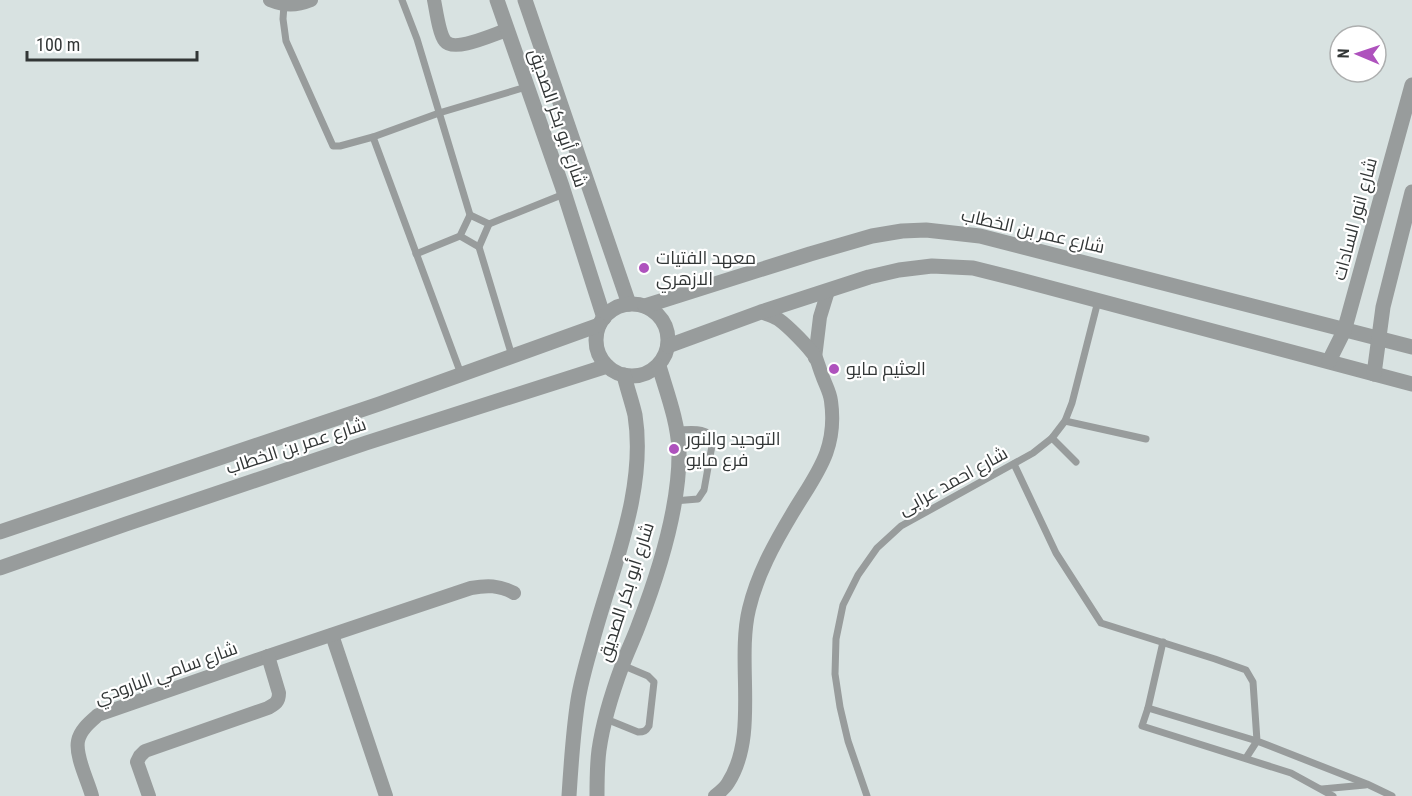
<svg xmlns="http://www.w3.org/2000/svg" width="1412" height="796" viewBox="0 0 1412 796" font-family="'Roboto Condensed',Cairo,sans-serif">
  <rect width="100%" height="100%" fill="#d8e2e1"/>
  <g fill="none" stroke-linecap="round" stroke-linejoin="round">
    <g stroke="#989c9c" stroke-width="7">
      <path d="M 402,0 L 417,39 L 470,215 L 460,236 L 416,254"/>
      <path d="M 284,5 L 283,19 L 286,41 L 333,146 L 340,146 L 373,137 L 439,113 L 526,87"/>
      <path d="M 373,137 L 461,374"/>
      <path d="M 470,215 L 489,224 L 479,247 L 512,356"/>
      <path d="M 489,224 L 564,194"/>
      <path d="M 460,236 L 479,247"/>
      <path d="M 1065,421 L 1146,439"/>
      <path d="M 1052,438 L 1076,462"/>
      <path d="M 1014,464 L 1056,553 L 1101,623 L 1215,659 L 1246,670 L 1253,682 L 1257,741 L 1367,784 L 1392,796"/>
      <path d="M 674,501 L 698,499 L 704,490 L 713,440 C 709,426 689,430 677,430"/>
      <path d="M 1163,642 L 1148,708 L 1257,741 L 1246,758"/>
      <path d="M 1148,708 L 1142,726 L 1291,773 L 1333,796"/>
      <path d="M 606,719 L 638,732 C 644,732 646,731 649,726 L 654,682 L 648,676 L 622,665"/>
      <path d="M 1322,789 L 1365,785"/>
      <path d="M 867,796 L 848,741 L 840,707 L 835,674 L 836,639 L 843,605 L 858,575 L 877,548 L 901,526 L 1033,453 L 1052,438 L 1065,421 L 1072,403 L 1098,301"/>
    </g>
    <g stroke="#989c9c" stroke-width="14">
      <path d="M 270,0 C 285,6 296,6 311,0"/>
      <path d="M 434,0 C 436,9 439,34 445,41 C 454,53 494,34 507,30"/>
      <path d="M 815,358 L 820,317 L 828,291"/>
      <path d="M 332,635 L 386,796"/>
      <path d="M 92,796 C 88,781 75,756 78,741 C 80,730 90,722 98,715 L 268,656 L 471,588 C 487,585 499,585 514,593"/>
      <path d="M 149,796 L 137,762 L 140,756 L 145,751 L 268,708 C 275,704 279,702 279,693 L 268,656"/>
      <path d="M 715,796 C 720,792 725,788 728,783 C 759,735 736,663 749,609 C 757,575 774,544 792,514 C 815,475 838,451 831,401 C 830,392 825,384 822,375 C 820,370 818,363 816,358 C 809,347 788,326 778,319 C 773,316 766,314 761,312"/>
    </g>
    <g stroke="#989c9c" stroke-width="15">
      <path d="M 497,0 L 562,186 L 604,318"/>
      <path d="M 525,0 L 629,304"/>
      <circle cx="632" cy="340" r="36"/>
      <path d="M 645,306 L 810,254 L 872,236 L 902,231 L 926,230 L 980,236 L 1412,347"/>
      <path d="M 668,346 L 761,312 L 869,277 L 899,270 L 932,266 L 973,268 L 1017,279 L 1412,384"/>
      <path d="M 1329,361 L 1344,331 L 1348,317 L 1412,85"/>
      <path d="M 1374,374 L 1383,307 L 1412,192"/>
      <path d="M 0,532 L 379,404 L 599,325"/>
      <path d="M 0,568 L 126,524 L 366,443 L 607,366"/>
      <path d="M 569,796 C 571,764 573,732 578,700 C 581,681 587,661 592,643 C 611,570 647,491 635,415 C 632,402 627,388 624,375"/>
      <path d="M 597,796 C 597,781 597,765 599,750 C 603,722 612,693 622,666 C 627,652 634,638 639,624 C 659,572 680,506 679,450 C 678,422 667,393 659,366"/>
    </g>
  </g>
  <g fill="#ae52bd" stroke="#fff" stroke-width="2">
    <circle cx="644" cy="268" r="6"/>
    <circle cx="834" cy="369" r="6"/>
    <circle cx="674" cy="449" r="6"/>
  </g>
  <g text-anchor="middle" stroke-width="4.5" stroke-linejoin="round" paint-order="stroke">
    <g font-size="18" fill="#323636" stroke="#fff">
      <text transform="translate(558 118) rotate(71)" y="6">شارع أبو بكر الصديق</text>
      <text transform="translate(1355 219) rotate(-75)" y="6">شارع انور السادات</text>
      <text transform="translate(1033 231) rotate(13)" y="6">شارع عمر بن الخطاب</text>
      <text transform="translate(296 446) rotate(-18)" y="6">شارع عمر بن الخطاب</text>
      <text transform="translate(953 481) rotate(-29)" y="6">شارع احمد عرابى</text>
      <text transform="translate(626 592) rotate(-72)" y="6">شارع أبو بكر الصديق</text>
      <text transform="translate(166 673) rotate(-20)" y="6">شارع سامي البارودي</text>
    </g>
    <g font-size="18" fill="#323636" stroke="#fff" text-anchor="start">
      <text x="656" y="264">معهد الفتيات<tspan x="656" dy="21">الازهري</tspan></text>
      <text x="846" y="375">العثيم مايو</text>
      <text x="686" y="445">التوحيد والنور<tspan x="686" dy="21">فرع مايو</tspan></text>
    </g>
  </g>
  <g transform="translate(1358 54) rotate(272)"><circle r="28" fill="#ffffff" stroke="#adafaf" stroke-width="1.5"/>
  <path d="M0-4.5L10 22L0 15L-10 22Z" fill="#ae52bd"/>
  <text y="-9" font-size="16" font-weight="bold" text-anchor="middle" fill="#323636">N</text>
  </g>
  <path d="M27 51v9h170v-9" fill="none" stroke="#323636" stroke-width="3"/>
  <text x="36" y="51" font-size="18" fill="#323636" stroke="#ffffff" stroke-width="4.5" paint-order="stroke">100 m</text>
</svg>
